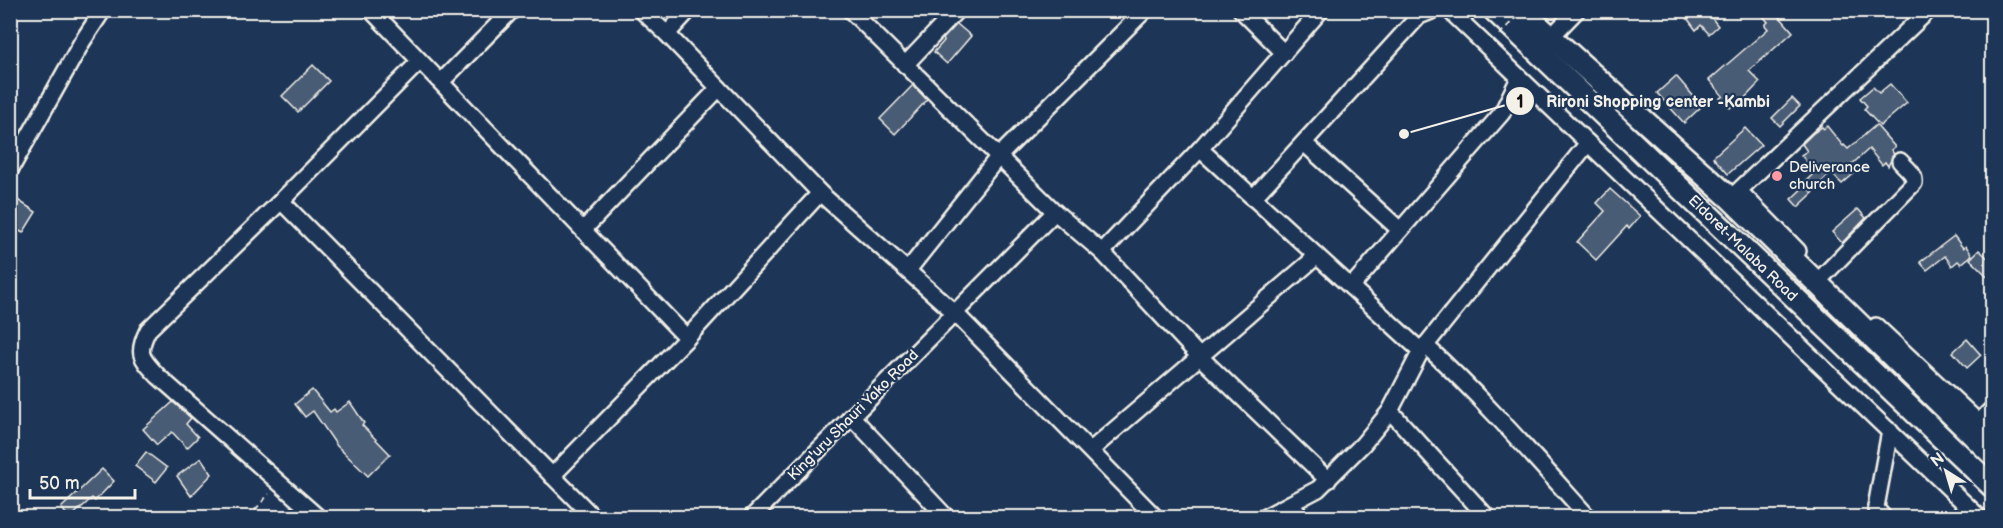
<svg xmlns="http://www.w3.org/2000/svg" width="2003" height="528" viewBox="0 0 2003 528" font-family="'Balsamiq Sans',sans-serif">
  <rect width="100%" height="100%" fill="#1d3557"/>
  <filter id="ink" filterUnits="userSpaceOnUse"><feTurbulence type="fractalNoise" baseFrequency=".0167" numOctaves="2"/><feDisplacementMap in="SourceGraphic" scale="12" xChannelSelector="R" yChannelSelector="G"/><feConvolveMatrix kernelMatrix="1 2 1 2 8 2 1 2 1" color-interpolation-filters="sRGB"/></filter>
  <g filter="url(#ink)">
    <g fill="#485b74" stroke="#f4f1e8" stroke-width="1.5">
      <path d="M 1681,10 L 1718,10 L 1711,17 L 1718,26 L 1709,34 L 1701,25 L 1696,30 Z"/>
      <path d="M 1758,10 L 1774,10 L 1793,32 L 1749,71 L 1760,82 L 1740,103 L 1738,100 L 1730,108 L 1720,98 L 1723,96 L 1709,80 L 1768,29 L 1765,25 L 1768,22 Z"/>
      <path d="M 957,24 L 971,36 L 947,64 L 934,52 L 944,41 L 943,39 Z"/>
      <path d="M 313,65 L 329,81 L 298,112 L 282,96 Z"/>
      <path d="M 1676,76 L 1702,106 L 1684,123 L 1657,93 Z"/>
      <path d="M 1890,84 L 1907,103 L 1880,126 L 1864,109 L 1867,106 L 1860,98 L 1873,87 L 1879,93 Z"/>
      <path d="M 913,85 L 927,100 L 895,134 L 880,119 Z"/>
      <path d="M 1792,98 L 1800,106 L 1780,126 L 1772,118 Z"/>
      <path d="M 1876,125 L 1895,147 L 1891,150 L 1894,154 L 1888,166 L 1885,162 L 1882,165 L 1869,149 L 1851,165 L 1857,171 L 1842,184 L 1831,173 L 1812,191 L 1804,183 L 1815,172 L 1801,155 L 1807,151 L 1802,144 L 1812,134 L 1822,127 L 1824,129 L 1827,126 L 1843,146 L 1844,145 L 1848,149 Z"/>
      <path d="M 1745,128 L 1761,145 L 1728,174 L 1713,157 Z"/>
      <path d="M 1805,186 L 1813,193 L 1798,207 L 1791,199 Z"/>
      <path d="M 1610,189 L 1640,216 L 1629,229 L 1627,226 L 1596,260 L 1577,242 L 1605,211 L 1597,203 Z"/>
      <path d="M 16,199 L 36,212 L 23,233 L 10,226 L 10,207 Z"/>
      <path d="M 1858,209 L 1866,218 L 1842,243 L 1832,232 Z"/>
      <path d="M 1954,236 L 1963,248 L 1966,246 L 1972,255 L 1961,264 L 1958,261 L 1952,266 L 1945,256 L 1927,270 L 1920,262 Z"/>
      <path d="M 1979,250 L 1992,262 L 1992,281 L 1970,259 Z"/>
      <path d="M 1967,339 L 1981,355 L 1967,368 L 1953,352 Z"/>
      <path d="M 312,390 L 330,412 L 334,409 L 336,412 L 350,402 L 364,423 L 362,425 L 390,454 L 368,476 L 337,446 L 313,411 L 305,417 L 295,404 Z"/>
      <path d="M 173,402 L 191,418 L 186,424 L 198,437 L 187,448 L 172,432 L 157,445 L 143,429 Z"/>
      <path d="M 146,452 L 167,468 L 156,482 L 135,466 Z"/>
      <path d="M 201,458 L 212,474 L 191,496 L 177,476 Z"/>
      <path d="M 102,469 L 114,481 L 95,501 L 92,498 L 70,518 L 61,508 Z"/>
    </g>
    <g fill="none" stroke-linecap="round" stroke-linejoin="round">
      <defs>
        <g id="minor">
          <path d="M 371,10 L 687,338"/>
          <path d="M 641,10 L 667,34 L 820,193 L 955,313 L 1156,518"/>
          <path d="M 850,10 L 1055,212 L 1102,252 L 1200,357 L 1328,480"/>
          <path d="M 1241,10 L 1284,53"/>
          <path d="M 1449,10 L 1980,518"/>
          <path d="M 667,34 L 689,10"/>
          <path d="M 1550,38 L 1577,10"/>
          <path d="M 905,65 L 957,10"/>
          <path d="M 441,82 L 512,10"/>
          <path d="M 1304,143 L 1400,230"/>
          <path d="M 1200,149 L 1421,351"/>
          <path d="M 10,170 L 82,42 L 103,10"/>
          <path d="M 1739,191 L 1798,251"/>
          <path d="M 1733,196 L 1929,10"/>
          <path d="M 1253,198 L 1419,16 L 1434,10"/>
          <path d="M 281,201 L 594,518"/>
          <path d="M 583,230 L 719,88"/>
          <path d="M 1102,252 L 1200,149 L 1321,10"/>
          <path d="M 908,270 L 999,156 L 1145,10"/>
          <path d="M 1823,276 L 1914,183 C 1915,173 1906,168 1900,161"/>
          <path d="M 1351,287 L 1502,113 L 1519,78"/>
          <path d="M 1876,326 L 1992,435"/>
          <path d="M 1425,345 C 1484,399 1535,458 1589,518"/>
          <path d="M 1390,411 L 1488,518"/>
          <path d="M 851,416 L 947,518"/>
          <path d="M 1979,422 L 1992,409"/>
          <path d="M 1091,450 L 1317,256"/>
          <path d="M 552,476 L 687,338 L 820,193"/>
          <path d="M 1290,504 L 1302,518"/>
          <path d="M 319,518 L 158,376 C 141,358 136,354 148,330 L 281,201 L 419,62"/>
          <path d="M 751,518 L 1055,212"/>
          <path d="M 1263,518 L 1318,489 L 1363,444 L 1390,411 L 1421,351 L 1588,143"/>
          <path d="M 1884,518 L 1878,511 L 1876,507 L 1890,431"/>
        </g>
        <g id="highway">
          <path d="M 1494,10 L 1992,486"/>
          <path d="M 1521,10 L 1730,198 L 1992,454"/>
        </g>
      </defs>
      <use href="#minor" stroke="#f4f1e8" stroke-width="20"/>
      <use href="#highway" stroke="#f4f1e8" stroke-width="26"/>
      <path stroke="#f4f1e8" stroke-width="2" stroke-dasharray="6 4.5" stroke-linecap="butt" d="M 248,518 L 269,494"/>
      <use href="#minor" stroke="#1d3557" stroke-width="15"/>
      <use href="#highway" stroke="#1d3557" stroke-width="21"/>
      <path stroke="#f4f1e8" stroke-width="2" stroke-dasharray="6 4.5" stroke-linecap="butt" d="M 1499,35 L 1523,10"/>
    </g>
  </g>
  <circle fill="#ff9aa2" stroke="#1d3557" stroke-width="2" cx="1777" cy="176" r="6"/>
  <g text-anchor="middle" stroke-width="4.5" stroke-linejoin="round" paint-order="stroke">
    <g font-size="15" fill="#f4f1e8" stroke="#1d3557" text-anchor="start">
      <text x="1789" y="172">Deliverance<tspan x="1789" dy="17">church</tspan></text>
    </g>
    <g font-size="15" fill="#f4f1e8" stroke="#1d3557">
      <text transform="translate(1743 248) rotate(44)" y="5">Eldoret-Malaba Road</text>
      <text transform="translate(853 415) rotate(-45)" y="5">King'uru Shauri Yako Road</text>
    </g>
  </g>
  <path fill="none" stroke="#f4f1e8" stroke-width="2" d="M1404 134L1520 101"/>
  <g fill="#f4f1e8" stroke="#1d3557" stroke-width="2">
    <circle cx="1404" cy="134" r="6"/>
    <circle cx="1520" cy="101" r="15"/>
  </g>
  <g font-size="18" text-anchor="middle" font-weight="bold" fill="#111">
    <text x="1520" y="108">1</text>
  </g>
  <g font-size="16" text-anchor="middle" font-weight="bold" fill="#f4f1e8" stroke="#1d3557" stroke-width="4.5" stroke-linejoin="round" paint-order="stroke">
    <text x="1658" y="107">Rironi Shopping center -Kambi</text>
  </g>
  <rect width="2003" height="528" fill="none" stroke="#1d3557" stroke-width="36"/>
  <rect x="18" y="18" width="1967" height="492" fill="none" stroke="#f4f1e8" stroke-width="2" filter="url(#ink)"/>
  <g transform="translate(1946 471) rotate(323)" stroke="#1d3557" stroke-width="4.5" paint-order="stroke">
  <path d="M0-4.5L10 22L0 15L-10 22Z" fill="#f4f1e8"/>
  <text y="-9" font-size="16" font-weight="bold" text-anchor="middle" fill="#f4f1e8">N</text>
  </g>
  <path d="M30 489v9h105v-9" fill="none" stroke="#f4f1e8" stroke-width="3"/>
  <text x="39" y="489" font-size="18" fill="#f4f1e8" stroke="#1d3557" stroke-width="4.5" paint-order="stroke">50 m</text>
</svg>
